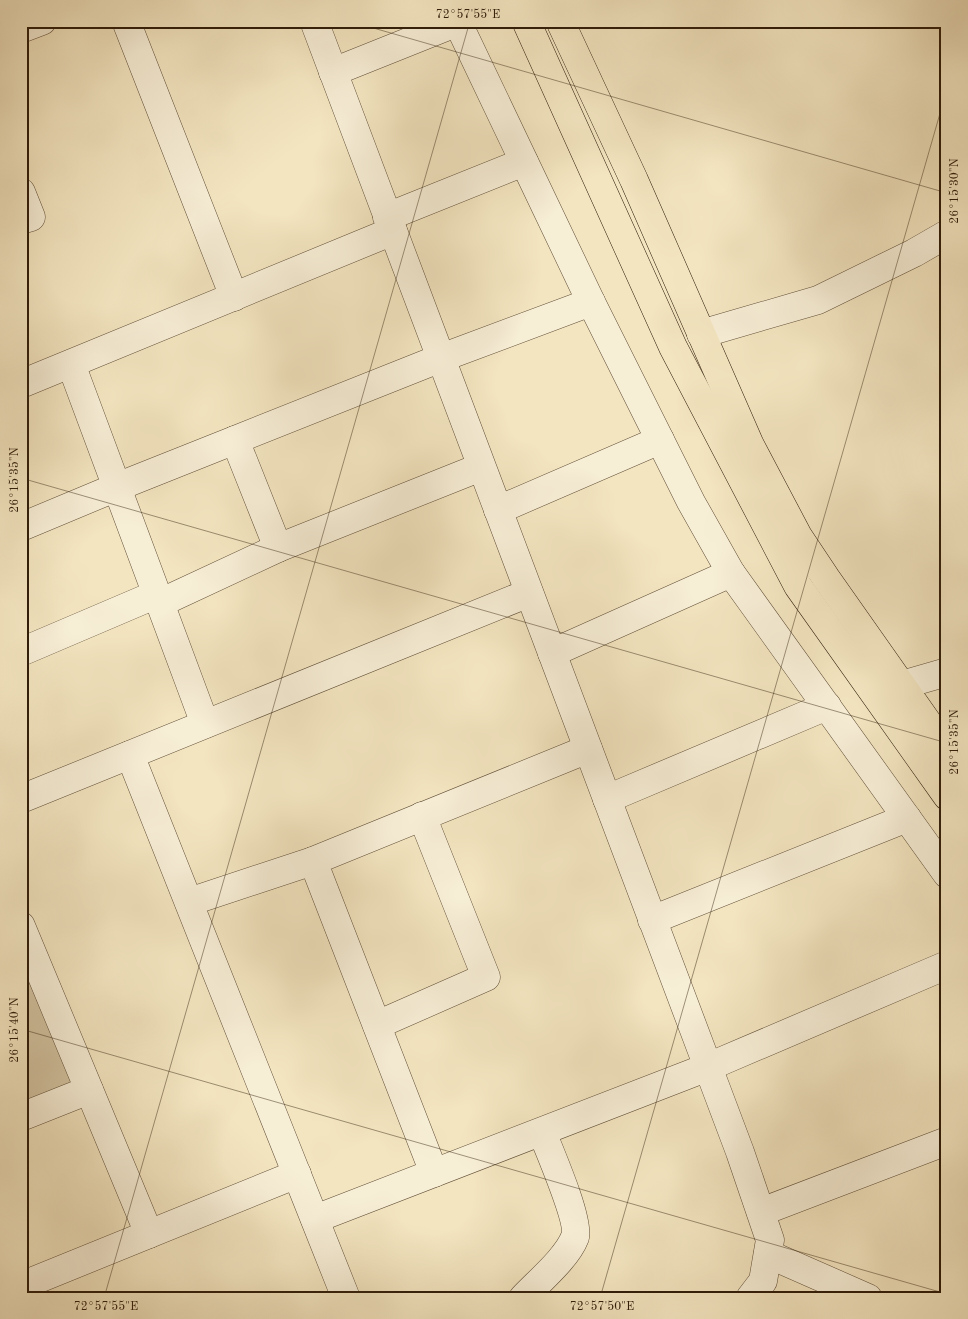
<svg xmlns="http://www.w3.org/2000/svg" width="968" height="1319" viewBox="0 0 968 1319" font-family="'Old Standard TT',serif">
  <rect width="100%" height="100%" fill="#f3e5c0"/>
  <filter id="stains"><feTurbulence type="fractalNoise" baseFrequency=".004" numOctaves="4"/><feColorMatrix values="0 0 0 0 .2 0 0 0 0 .09 0 0 0 0 .02 0 0 0 .5 -.17"/></filter>
  <radialGradient id="worn" r=".72"><stop offset=".6" stop-color="#630" stop-opacity="0"/><stop offset="1" stop-color="#630" stop-opacity=".3"/></radialGradient>
  <path fill="#d2c3a1" stroke="#807055" d="M 37,964 L 89,1090 L 21,1117 L 21,971 Z"/>
  <g fill="none" stroke-linecap="round" stroke-linejoin="round">
    <defs>
      <g id="minor">
        <path d="M 126,21 L 234,297"/>
        <path d="M 314,21 L 708,1067 L 740,1152 L 770,1240 L 763,1281 L 750,1298"/>
        <path d="M 457,21 L 591,302 L 691,502 L 731,573 L 947,874"/>
        <path d="M 21,29 L 42,21"/>
        <path d="M 333,72 L 458,22"/>
        <path d="M 21,192 L 31,217 L 21,220"/>
        <path d="M 387,217 L 524,162"/>
        <path d="M 701,334 L 818,300 L 914,253 L 947,234"/>
        <path d="M 71,364 L 205,724"/>
        <path d="M 21,384 L 393,231"/>
        <path d="M 481,467 L 278,548 L 235,440 L 441,358 L 591,302"/>
        <path d="M 498,510 L 660,440"/>
        <path d="M 21,527 L 117,487 L 235,440"/>
        <path d="M 160,603 L 278,548"/>
        <path d="M 21,652 L 157,594"/>
        <path d="M 552,653 L 731,573"/>
        <path d="M 883,696 L 902,685 L 947,672"/>
        <path d="M 130,755 L 346,1298"/>
        <path d="M 21,799 L 529,593"/>
        <path d="M 607,799 L 827,706"/>
        <path d="M 189,902 L 313,861"/>
        <path d="M 652,920 L 907,818"/>
        <path d="M 21,926 L 149,1234"/>
        <path d="M 377,1025 L 486,977 L 422,816"/>
        <path d="M 21,1117 L 89,1090"/>
        <path d="M 434,1173 L 313,861 L 588,749"/>
        <path d="M 761,1212 L 947,1141"/>
        <path d="M 315,1219 L 708,1067 L 947,965"/>
        <path d="M 768,1254 L 868,1298"/>
        <path d="M 21,1286 L 297,1174"/>
        <path d="M 523,1298 C 539,1281 567,1258 575,1237 C 580,1221 549,1150 542,1132"/>
      </g>
      <g id="major">
        <path d="M 526,21 L 673,347 L 798,586 L 947,796"/>
        <path d="M 560,21 L 634,180 L 750,445 L 798,536 L 826,578 L 947,750"/>
      </g>
    </defs>
    <use href="#minor" stroke="#604e37" stroke-width="29"/>
    <use href="#major" stroke="#2f1c09" stroke-width="29"/>
    <use href="#minor" stroke="#f7eed6" stroke-width="28"/>
    <use href="#major" stroke="#f3e5c0" stroke-width="28"/>
  </g>
  <path fill="none" stroke="#2f1c09" stroke-width="1" stroke-opacity="0.45" d="M 349,21 L 947,193M 21,478 L 947,743M 21,1029 L 947,1294M 104,1298 L 470,21M 600,1298 L 947,89"/>
  <rect width="968" height="1319" fill="none" stroke="#f3e5c0" stroke-width="55"/>
  <rect x="28" y="28" width="912" height="1264" fill="none" stroke="#2f1c09" stroke-width="2"/>
  <g font-size="12" text-anchor="middle" fill="#2f1c09">
    <text x="468" y="18">72°57'55"E</text>
    <text transform="translate(954 191) rotate(-90)" y="4">26°15'30"N</text>
    <text transform="translate(14 480) rotate(-90)" y="4">26°15'35"N</text>
    <text transform="translate(954 742) rotate(-90)" y="4">26°15'35"N</text>
    <text transform="translate(14 1030) rotate(-90)" y="4">26°15'40"N</text>
    <text x="106" y="1310">72°57'55"E</text>
    <text x="602" y="1310">72°57'50"E</text>
  </g>
  <rect width="100%" height="100%" filter="url(#stains)"/>
  <rect width="100%" height="100%" fill="url(#worn)"/>
</svg>
